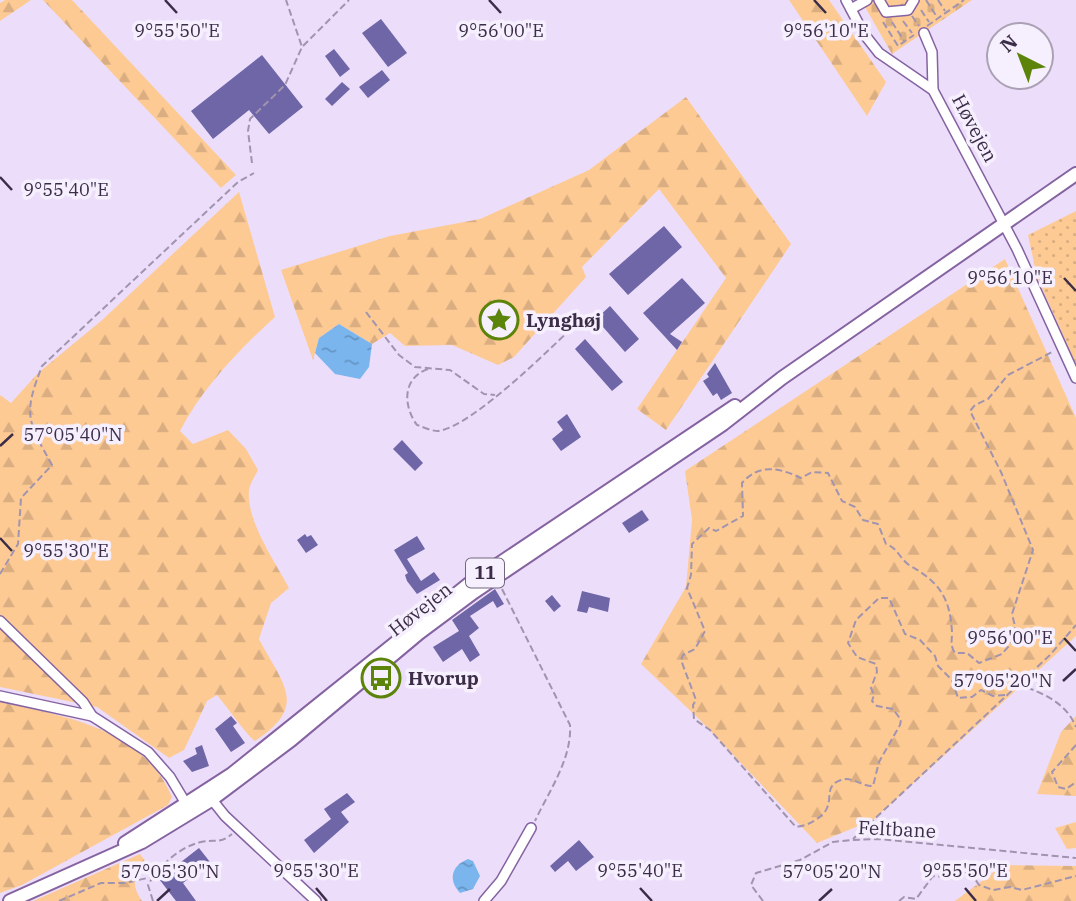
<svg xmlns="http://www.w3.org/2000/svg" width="1076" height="901" viewBox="0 0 1076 901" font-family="'IBM Plex Serif',serif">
  <defs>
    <pattern id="grass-dots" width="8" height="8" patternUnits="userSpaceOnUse" patternTransform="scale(1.75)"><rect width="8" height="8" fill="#fdca94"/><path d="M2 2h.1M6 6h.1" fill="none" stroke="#daae81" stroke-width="1.8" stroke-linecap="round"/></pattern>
    <pattern id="forest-firs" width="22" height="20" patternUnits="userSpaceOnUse" patternTransform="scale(1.75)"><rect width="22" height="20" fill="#fdca94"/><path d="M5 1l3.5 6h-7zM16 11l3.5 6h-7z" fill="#daae81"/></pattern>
    <pattern id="cemetery-stones" width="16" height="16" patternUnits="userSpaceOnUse" patternTransform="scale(1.75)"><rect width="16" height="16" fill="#fdca94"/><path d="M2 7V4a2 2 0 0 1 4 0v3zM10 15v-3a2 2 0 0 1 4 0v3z" fill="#daae81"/></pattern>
    <pattern id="water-ripples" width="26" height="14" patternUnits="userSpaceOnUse" patternTransform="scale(1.75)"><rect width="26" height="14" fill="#7ab5ee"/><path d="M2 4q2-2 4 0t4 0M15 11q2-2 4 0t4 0" fill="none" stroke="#6594c3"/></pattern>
  </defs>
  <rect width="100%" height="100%" fill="#ecdefa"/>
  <path fill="url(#grass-dots)" d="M 1076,211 L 1076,364 L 1037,277 L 1028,235 Z"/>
  <g fill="url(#forest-firs)">
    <path d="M 5,0 L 31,0 L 0,21 L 0,3 Z"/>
    <path d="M 43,0 L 72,0 L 236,175 L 221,188 Z"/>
    <path d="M 789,0 L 829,0 L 886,82 L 867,116 Z"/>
    <path d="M 686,97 L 791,244 L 666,430 L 637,409 L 726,278 L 659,189 L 582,267 L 586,277 L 514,357 L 498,365 L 452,345 L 405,346 L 390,333 L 372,344 L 339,324 L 319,338 L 313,360 L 281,270 L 390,236 L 480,219 L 589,170 Z"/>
    <path d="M 239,192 L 275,317 C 239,350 203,387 180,431 L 193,444 L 228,430 L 246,449 L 258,470 C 255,476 250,484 249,490 C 246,521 275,562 289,588 L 271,603 L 259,639 C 283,685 309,705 255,741 C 249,738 224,703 217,695 L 207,701 L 184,750 L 169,758 L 97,707 L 0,687 L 0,395 L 11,403 L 38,373 L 101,321 Z"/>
    <path d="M 1005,259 L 1076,418 L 1076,636 L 873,820 L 817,843 L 699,719 L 641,664 L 686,587 L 692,520 L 685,471 Z"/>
    <path d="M 0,702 C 64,716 143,728 172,797 L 168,805 L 22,885 L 0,893 Z"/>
    <path d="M 1076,716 L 1076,796 L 1037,794 L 1061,732 Z"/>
    <path d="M 1076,822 L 1076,848 L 1067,849 L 1055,828 Z"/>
    <path d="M 140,854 L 146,862 C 133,877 131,884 142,901 L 33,901 Z"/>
    <path d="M 1003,865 L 1076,866 L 1076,901 L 955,901 Z"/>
  </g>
  <path fill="url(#cemetery-stones)" d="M 861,0 L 972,0 L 892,54 Z"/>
  <g fill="url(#water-ripples)">
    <path d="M 339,324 L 372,344 L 369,367 L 360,379 L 335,374 L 315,353 L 319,338 Z"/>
    <path d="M 468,859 L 473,861 L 480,876 L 473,889 L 460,893 C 448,880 451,866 468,859 Z"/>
  </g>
  <g fill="#6e66a7">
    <path d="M 381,19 L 407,53 L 388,67 L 362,33 Z"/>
    <path d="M 334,49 L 350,69 L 340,77 L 325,56 Z"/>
    <path d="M 262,55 L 303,107 L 269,134 L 249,110 L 213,139 L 191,111 Z"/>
    <path d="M 382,70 L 390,80 L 368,98 L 359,87 Z"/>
    <path d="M 342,82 L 350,89 L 332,106 L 325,99 Z"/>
    <path d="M 664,226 L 682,247 L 628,295 L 609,274 Z"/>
    <path d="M 682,278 L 705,303 L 670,334 L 682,342 L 677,350 L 643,313 Z"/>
    <path d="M 610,306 L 639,339 L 625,352 L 596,319 Z"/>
    <path d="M 585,339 L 623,382 L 612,391 L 575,349 Z"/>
    <path d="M 715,363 L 732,393 L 721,400 L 717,393 L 713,396 L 703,381 L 709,377 L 707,374 Z"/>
    <path d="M 567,414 L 581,437 L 561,451 L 552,439 L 563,430 L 557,422 Z"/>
    <path d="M 402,440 L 423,463 L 415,471 L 393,449 Z"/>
    <path d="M 642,510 L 649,520 L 629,533 L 622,523 Z"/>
    <path d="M 305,534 L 307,537 L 311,535 L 318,545 L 306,553 L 297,540 Z"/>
    <path d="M 417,536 L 425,549 L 407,559 L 421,581 L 434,572 L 440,580 L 417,594 L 407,581 L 405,575 L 408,573 L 394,550 Z"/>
    <path d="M 495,589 L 504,604 L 497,608 L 493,601 L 470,616 L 479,628 L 469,636 L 480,655 L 470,662 L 462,649 L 443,662 L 433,647 L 459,631 L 452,620 Z"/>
    <path d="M 582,591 L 610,598 L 608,612 L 589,607 L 587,613 L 577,611 Z"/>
    <path d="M 552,595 L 561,606 L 554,612 L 545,601 Z"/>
    <path d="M 231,716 L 237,723 L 233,726 L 245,743 L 231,752 L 215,729 Z"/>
    <path d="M 202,745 L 209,766 L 192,772 L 183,761 L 197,754 L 195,748 Z"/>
    <path d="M 347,793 L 355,802 L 341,812 L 349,822 L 314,853 L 304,840 L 331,819 L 324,809 Z"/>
    <path d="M 579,840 L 594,857 L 576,871 L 568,861 L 555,872 L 550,866 Z"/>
    <path d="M 199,848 L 210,862 L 183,883 L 196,901 L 176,901 L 159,879 Z"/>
  </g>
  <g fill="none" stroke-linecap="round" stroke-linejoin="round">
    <defs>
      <g id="minor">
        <path d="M 846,0 L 864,34 L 879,53 L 933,90 L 1017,249 L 1076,378"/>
        <path d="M 879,0 L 886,12 L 908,10 L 914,0"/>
        <path d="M 851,9 L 867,0"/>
        <path d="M 924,33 L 932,52 L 933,90"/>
        <path d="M 0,621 L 83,702 L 92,716"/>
        <path d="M 0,696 L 92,716 L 148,752 L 170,777 L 188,807"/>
        <path d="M 209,796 L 225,816 L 316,901"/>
        <path d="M 484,901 L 501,881 L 531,828"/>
      </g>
      <g id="major">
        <path d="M 125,843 L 232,774 L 469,584 L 735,406"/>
        <path d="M 10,901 L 142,842 L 211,800 L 291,740 L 419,633 L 474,592 L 723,424 L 782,378 L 1076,174"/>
      </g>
    </defs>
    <use href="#minor" stroke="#8563a1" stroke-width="12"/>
    <use href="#major" stroke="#8563a1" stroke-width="16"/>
    <g stroke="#a294af" stroke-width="2" stroke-dasharray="7 3.5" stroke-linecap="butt">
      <path d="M 926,0 L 937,17"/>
      <path d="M 938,0 L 945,11"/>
      <path d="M 921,10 L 929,22"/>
      <path d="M 912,16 L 919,26"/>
      <path d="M 903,21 L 912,33"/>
      <path d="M 883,22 L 898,46 L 914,35"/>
      <path d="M 892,22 L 904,41"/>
      <path d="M 927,26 L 964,0"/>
      <path d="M 303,46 L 349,0"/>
      <path d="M 252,163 L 248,131 L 250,119 L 285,85 L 302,47 L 286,0"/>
      <path d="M 366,312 L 399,355 L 415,367 L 450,370 L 484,394 L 495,395"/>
      <path d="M 428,369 C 402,378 403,406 417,425 C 423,427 431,431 438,431 C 472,427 554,345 581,319"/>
      <path d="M 0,574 L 18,544 L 21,498 L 52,465 C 27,420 23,415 42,366 L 238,182 L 254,173"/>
      <path d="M 502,589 L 570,725 C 572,759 549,791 535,821"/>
      <path d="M 1017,684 C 1041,692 1066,702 1076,727"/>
      <path d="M 1005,695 L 993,696 L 981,690 L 972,697 L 958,698 L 952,680 L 938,666 L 935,656 L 920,640 L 905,634 L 889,598 L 879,598 L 856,620 L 848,643 L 857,657 L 876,664 L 877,672 L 871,688 L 874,695 L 872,701 L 877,706 L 893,709 L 901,720 L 900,725 L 879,762 L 873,786 C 862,787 853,776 841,780 C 825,785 832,797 827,808 C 824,817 803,829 795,826 L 710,730 L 694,719 L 693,705 L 696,700 L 681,660 L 683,655 L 695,649 L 705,631 L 687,588 L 691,575 L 692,544 L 709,528 L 716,531 L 743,516 L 742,483 C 759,463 780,468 801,478 L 812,472 L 828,473 L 842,501 L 855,507 L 863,520 L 878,524 L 886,544 C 898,548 899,558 909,565 C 939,582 950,597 952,632 C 952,641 950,646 955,653 L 967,653 L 979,663 L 1002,654 L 1014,640 L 1015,626 L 1012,614 L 1033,550 L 1001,472 L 970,411 L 975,405 L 988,399 L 1008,375 L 1054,351"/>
      <path d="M 1076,745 L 1052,772 L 1058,787 L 1066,789 L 1076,782"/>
      <path d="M 853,839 L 1050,655 L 1076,625"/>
      <path d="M 59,901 L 101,883 L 125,883 L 152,877"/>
      <path d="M 153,901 L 148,885 C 158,867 179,847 201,842 C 215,839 220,844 232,834"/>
      <path d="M 763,901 L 751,885 L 756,873 L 800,860 L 833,842 L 852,840 L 879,839 L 1076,858"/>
      <path d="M 899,901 L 904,897 L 916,899 L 933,876 C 947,879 962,870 971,873 L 979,885 L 993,890 L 1010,887 L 1022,890 L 1076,876"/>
    </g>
    <use href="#minor" stroke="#fff" stroke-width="9"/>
    <use href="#major" stroke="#fff" stroke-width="12"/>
  </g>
  <path fill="none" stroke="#3b2d48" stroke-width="2.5" d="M 165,0 L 177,13M 489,0 L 501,13M 814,0 L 826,13M 0,177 L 12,190M 1064,278 L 1076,291M 0,446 L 13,434M 0,538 L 12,551M 1064,638 L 1076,651M 1063,681 L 1076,669M 316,888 L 327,901M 640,888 L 652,901M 965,888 L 976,901M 157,901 L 170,889M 819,901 L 832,889"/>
  <defs>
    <symbol id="sight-ring" viewBox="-11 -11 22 22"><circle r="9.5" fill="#f6effd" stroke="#5c840a" stroke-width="1.5"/><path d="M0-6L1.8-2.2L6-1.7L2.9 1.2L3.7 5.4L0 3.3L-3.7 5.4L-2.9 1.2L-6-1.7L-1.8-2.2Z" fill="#5c840a"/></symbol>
    <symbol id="bus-ring" viewBox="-11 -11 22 22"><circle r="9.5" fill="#f6effd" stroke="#5c840a" stroke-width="1.5"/><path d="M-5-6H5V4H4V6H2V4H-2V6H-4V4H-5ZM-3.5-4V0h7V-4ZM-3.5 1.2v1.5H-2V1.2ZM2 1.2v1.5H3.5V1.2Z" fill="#5c840a"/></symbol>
  </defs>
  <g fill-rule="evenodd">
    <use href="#sight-ring" x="477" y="298" width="44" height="44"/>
    <use href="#bus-ring" x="359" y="656" width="44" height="44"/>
  </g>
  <g text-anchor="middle" stroke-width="7" stroke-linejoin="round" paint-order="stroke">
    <rect fill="#f6effd" stroke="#73677e" stroke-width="2" x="466" y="558.5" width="38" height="29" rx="5"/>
    <g font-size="18" font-weight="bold" fill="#3b2d48">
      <text x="485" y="579">11</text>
    </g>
    <g font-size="19" fill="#3b2d48" stroke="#f6effd">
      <text transform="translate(975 128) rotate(62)" y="7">Høvejen</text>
      <text transform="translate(420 609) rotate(-38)" y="7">Høvejen</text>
      <text transform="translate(897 829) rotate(3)" y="7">Feltbane</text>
    </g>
    <g font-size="19" font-weight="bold" fill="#3b2d48" stroke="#f6effd" text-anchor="start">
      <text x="526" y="327">Lynghøj</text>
      <text x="408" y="685">Hvorup</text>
    </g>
  </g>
  <g font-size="18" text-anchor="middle" fill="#3b2d48" stroke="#f6effd" stroke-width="7" stroke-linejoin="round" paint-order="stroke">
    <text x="177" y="37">9°55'50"E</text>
    <text x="501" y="37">9°56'00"E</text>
    <text x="826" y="37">9°56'10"E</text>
    <text x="66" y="196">9°55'40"E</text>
    <text x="1010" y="284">9°56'10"E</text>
    <text x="73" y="441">57°05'40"N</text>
    <text x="66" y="557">9°55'30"E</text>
    <text x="1010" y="644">9°56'00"E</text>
    <text x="1003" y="687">57°05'20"N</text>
    <text x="316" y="877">9°55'30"E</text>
    <text x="640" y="877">9°55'40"E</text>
    <text x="965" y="877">9°55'50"E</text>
    <text x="170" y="878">57°05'30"N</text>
    <text x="832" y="878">57°05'20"N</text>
  </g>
  <g transform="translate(1020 56) rotate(318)"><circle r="33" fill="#f6effd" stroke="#aba1b5" stroke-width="2"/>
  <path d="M0-5L12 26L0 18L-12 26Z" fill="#5c840a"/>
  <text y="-10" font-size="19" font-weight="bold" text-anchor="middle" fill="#3b2d48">N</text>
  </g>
</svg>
